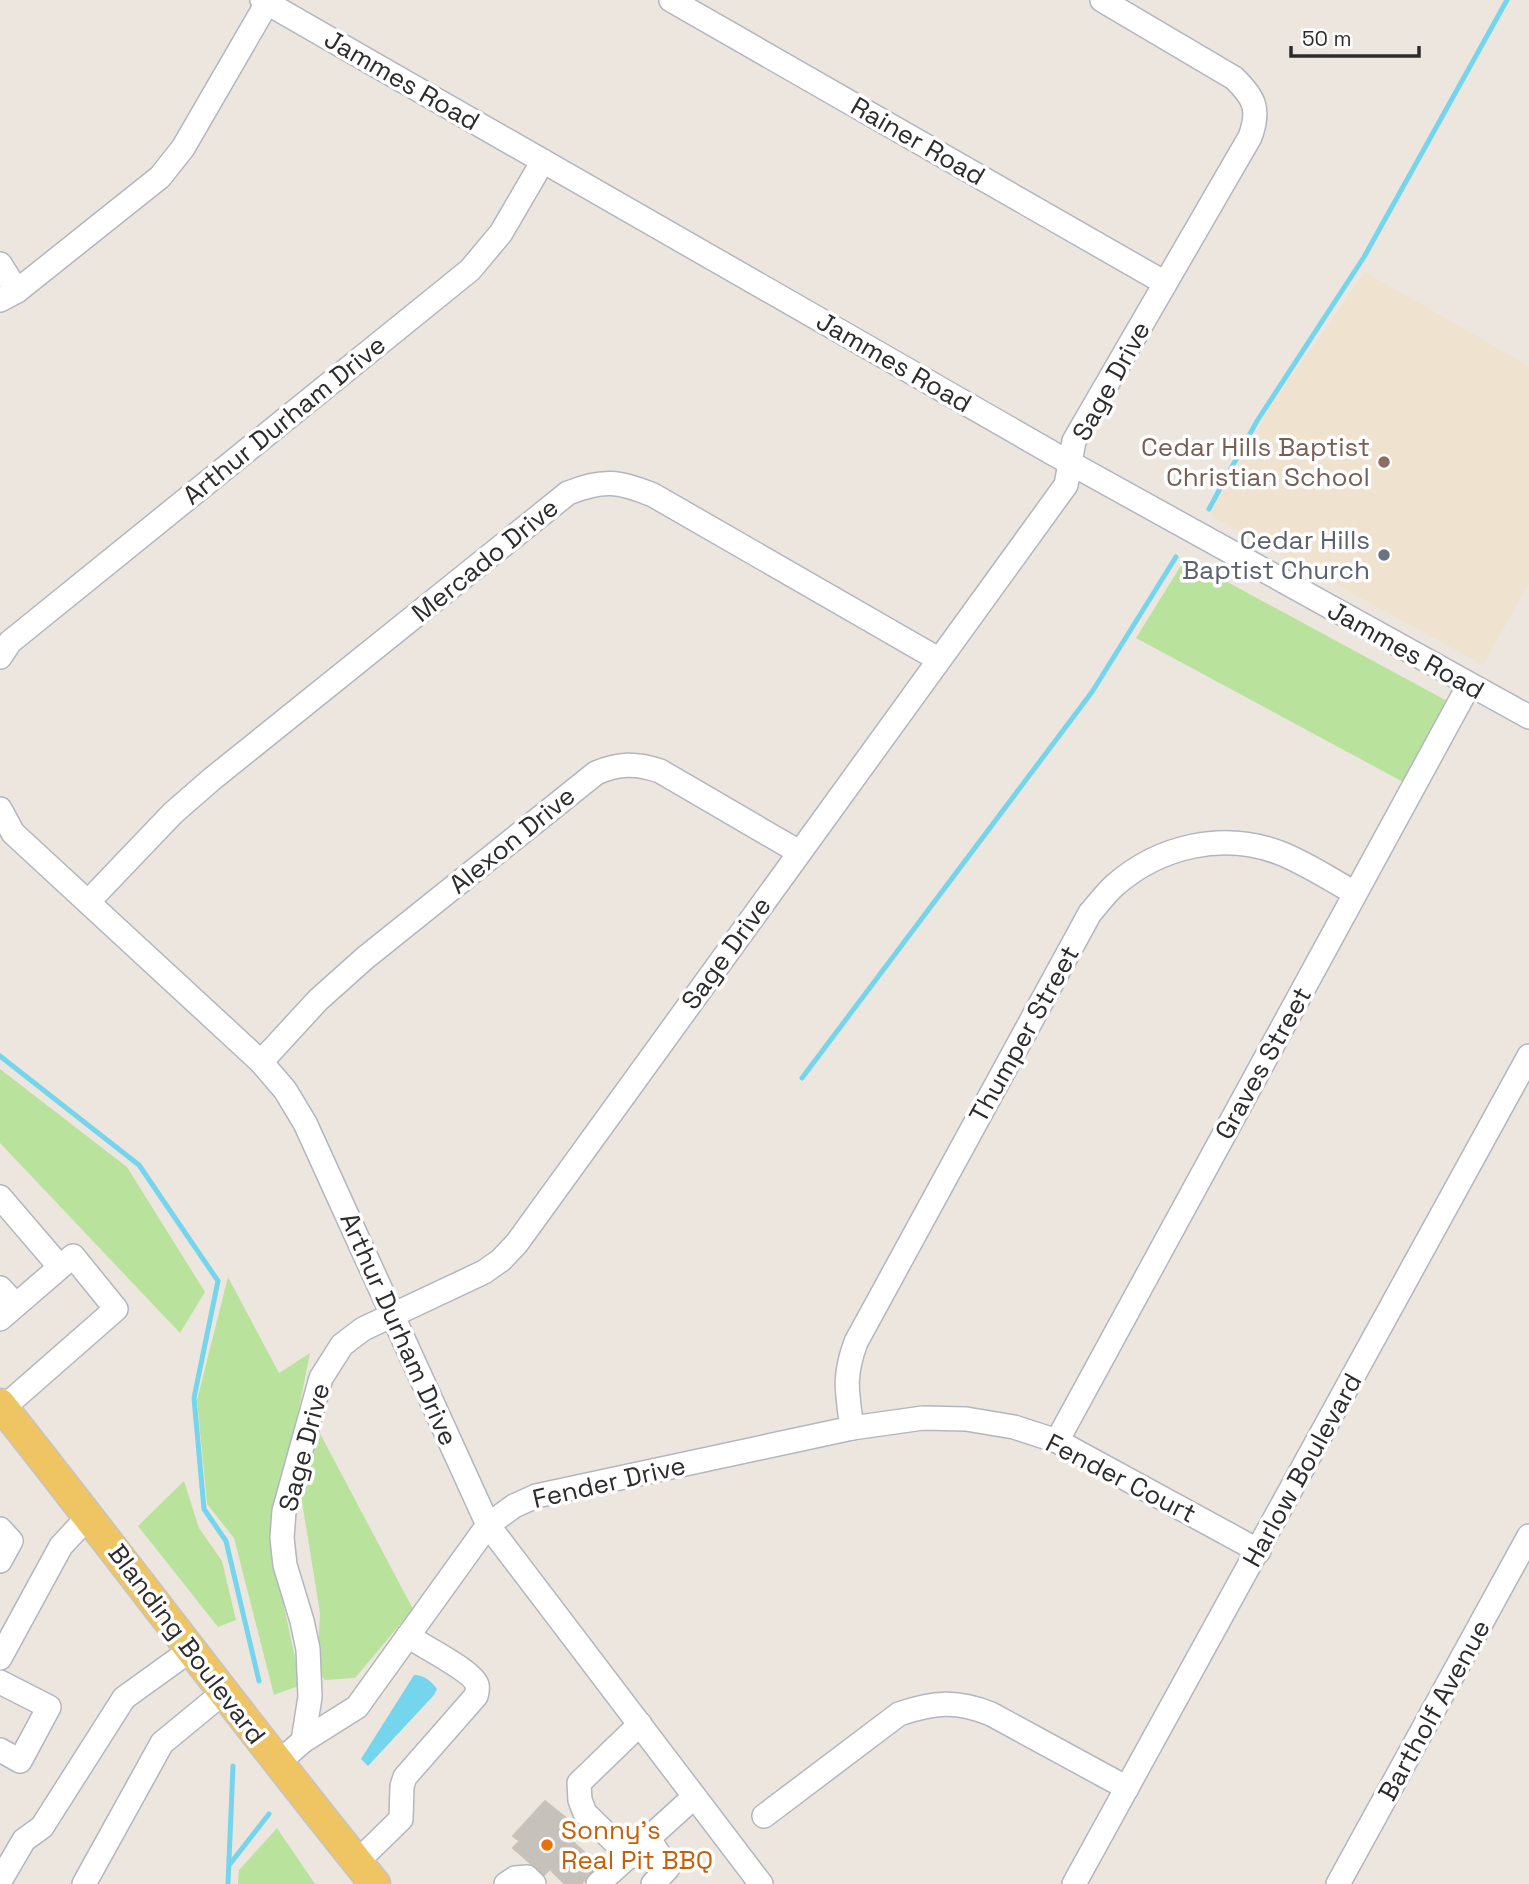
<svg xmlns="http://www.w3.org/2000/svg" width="1529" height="1884" viewBox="0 0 1529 1884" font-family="'Space Grotesk',sans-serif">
  <rect width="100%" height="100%" fill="#ede6df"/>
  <path fill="#efe2cf" d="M 1365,272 L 1529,366 L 1529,583 L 1483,665 L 1210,515 L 1269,409 Z"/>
  <g fill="#b9e39d">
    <path d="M 1185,559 L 1447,701 L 1446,708 L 1405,783 L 1136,638 Z"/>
    <path d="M 0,1069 L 127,1167 L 205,1292 L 180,1333 L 0,1143 Z"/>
    <path d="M 228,1277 L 279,1373 L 310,1353 L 271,1547 L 301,1685 L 274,1695 L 234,1538 L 207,1504 L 197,1400 Z"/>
    <path d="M 315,1424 L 413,1609 L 355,1678 L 325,1680 L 317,1671 L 320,1613 L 300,1489 Z"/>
    <path d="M 184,1481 L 199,1528 L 222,1561 L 236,1620 L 218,1627 L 138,1526 Z"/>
    <path d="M 277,1828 L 315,1884 L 238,1884 L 239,1870 Z"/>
  </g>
  <path fill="#74d5ed" d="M 414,1675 C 424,1675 431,1681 437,1689 L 434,1695 L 368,1766 L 361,1759 Z"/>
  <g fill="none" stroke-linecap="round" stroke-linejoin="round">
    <g stroke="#74d5ed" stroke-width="5">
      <path d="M 1209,509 L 1257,421 L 1364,257 L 1507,0"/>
      <path d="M 0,1056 L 139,1165 L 218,1281 L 194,1398 L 204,1509 L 226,1541 L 259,1681"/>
      <path d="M 802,1078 L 1092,692 L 1176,557"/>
      <path d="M 230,1864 L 269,1814"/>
      <path d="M 228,1884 L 233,1766"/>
    </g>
  </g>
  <path fill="#c6c1ba" stroke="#c9c2b8" stroke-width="2" d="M 545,1801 L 582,1831 L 572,1841 L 598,1865 L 581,1884 L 565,1884 L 550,1869 L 544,1875 L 513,1848 L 520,1841 L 513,1836 Z"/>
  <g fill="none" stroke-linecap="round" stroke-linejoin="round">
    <defs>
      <g id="minor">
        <path d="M 262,0 L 1054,454 L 1529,717"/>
        <path d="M 671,0 L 1165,283"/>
        <path d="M 0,264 L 17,291"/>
        <path d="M 0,300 L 17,291 L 160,177 L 183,148 L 267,3"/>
        <path d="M 0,657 L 10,642 L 470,270 L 501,233 L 543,161"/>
        <path d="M 0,809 L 13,833 L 261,1062 L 285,1090 L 305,1123 L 488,1525 L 761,1884"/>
        <path d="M 88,902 L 173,813 L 212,779 L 568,493 C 603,479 619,481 653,495 L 938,659"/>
        <path d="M 261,1062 L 318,1000 L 365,958 L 596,773 C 619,763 636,763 660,771 L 799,852"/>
        <path d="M 0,1197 L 60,1267"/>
        <path d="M 0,1288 L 16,1305"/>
        <path d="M 0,1319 L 73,1256 L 116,1309 L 3,1408"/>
        <path d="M 852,1428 C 847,1392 843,1377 856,1342 L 1090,913 C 1098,904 1106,893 1115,885 C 1160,846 1223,831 1280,853 C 1306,863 1331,880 1355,893"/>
        <path d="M 1057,1441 L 1469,685"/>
        <path d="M 0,1529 L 11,1541 L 0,1561"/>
        <path d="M 0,1658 L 61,1546 L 89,1516"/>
        <path d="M 0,1682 L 49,1707 L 20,1761 L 0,1750"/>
        <path d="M 303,1741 L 357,1707 L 488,1525 L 514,1506 L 536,1496 L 852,1428 L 923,1418 L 966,1419 L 1014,1427 L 1057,1441 L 1259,1551"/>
        <path d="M 277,1764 L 303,1741 L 310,1697 L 308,1649 L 302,1621 L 285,1565 L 282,1538 L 284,1511 L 321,1378 L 342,1345 L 363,1329 L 484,1272 L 501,1260 L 517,1243 L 1066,485 L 1074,441 L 1250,137 C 1260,110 1255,98 1234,78 L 1102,0"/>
        <path d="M 764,1816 L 899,1714 C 934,1702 957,1700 991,1714 L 1127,1788"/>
        <path d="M 649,1839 L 668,1868 L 653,1884"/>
        <path d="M 630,1857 L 585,1813 L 580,1800 L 579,1783 L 640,1724"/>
        <path d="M 357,1862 L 401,1819 L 402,1786 L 405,1777 L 476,1696 C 477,1692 478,1690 477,1685 C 473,1671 422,1646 408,1636"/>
        <path d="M 0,1881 L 24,1840 L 42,1827 L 124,1698 L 192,1649"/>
        <path d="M 84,1884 L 162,1743 L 224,1692"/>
        <path d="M 506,1884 L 515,1878 L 527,1877 L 534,1884"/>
        <path d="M 598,1884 L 694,1797"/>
        <path d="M 1074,1884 L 1529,1056"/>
        <path d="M 1338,1884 L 1529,1536"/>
      </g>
      <path id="major" d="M 0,1404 C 126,1563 247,1726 375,1884"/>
    </defs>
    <use href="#minor" stroke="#b2b6bf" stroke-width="26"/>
    <use href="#major" stroke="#c4c4c4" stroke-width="33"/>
    <use href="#minor" stroke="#fff" stroke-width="23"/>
    <use href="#major" stroke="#efc463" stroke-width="30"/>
  </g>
  <circle fill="#8d6e63" stroke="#fff" stroke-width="2.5" cx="1384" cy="462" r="7"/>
  <circle fill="#6b7280" stroke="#fff" stroke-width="2.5" cx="1384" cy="555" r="7"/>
  <circle fill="#e8710a" stroke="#fff" stroke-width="2.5" cx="547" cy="1845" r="7"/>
  <g text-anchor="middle" stroke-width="7" stroke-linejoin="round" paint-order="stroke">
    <g font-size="26" fill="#2c2c2c" stroke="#fff">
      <text transform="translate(402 80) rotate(30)" y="9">Jammes Road</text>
      <text transform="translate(918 141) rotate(30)" y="9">Rainer Road</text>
      <text transform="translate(894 362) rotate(30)" y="9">Jammes Road</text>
      <text transform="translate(1111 381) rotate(-61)" y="9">Sage Drive</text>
      <text transform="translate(284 420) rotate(-39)" y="9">Arthur Durham Drive</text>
      <text transform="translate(485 560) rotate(-39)" y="9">Mercado Drive</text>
      <text transform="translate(1406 650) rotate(29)" y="9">Jammes Road</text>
      <text transform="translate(512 840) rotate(-39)" y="9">Alexon Drive</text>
      <text transform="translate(726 953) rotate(-54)" y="9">Sage Drive</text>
      <text transform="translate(1024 1034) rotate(-61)" y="9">Thumper Street</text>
      <text transform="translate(1263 1063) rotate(-61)" y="9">Graves Street</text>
      <text transform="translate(399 1329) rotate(66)" y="9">Arthur Durham Drive</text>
      <text transform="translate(304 1447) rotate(-75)" y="9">Sage Drive</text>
      <text transform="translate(1302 1470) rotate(-61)" y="9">Harlow Boulevard</text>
      <text transform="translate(1121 1478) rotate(27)" y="9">Fender Court</text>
      <text transform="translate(609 1482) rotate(-13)" y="9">Fender Drive</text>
      <text transform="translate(187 1644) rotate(53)" y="9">Blanding Boulevard</text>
      <text transform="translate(1434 1710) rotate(-61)" y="9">Bartholf Avenue</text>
    </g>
    <g font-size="26" fill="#785e54" stroke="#fff" text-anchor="end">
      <text x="1370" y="456">Cedar Hills Baptist<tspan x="1370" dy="30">Christian School</tspan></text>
    </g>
    <g font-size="26" fill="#5b616d" stroke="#fff" text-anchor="end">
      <text x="1370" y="549">Cedar Hills<tspan x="1370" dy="30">Baptist Church</tspan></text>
    </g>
    <g font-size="26" fill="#c56008" stroke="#fff" text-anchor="start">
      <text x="561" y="1839">Sonny's<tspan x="561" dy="30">Real Pit BBQ</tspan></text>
    </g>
  </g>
  <path d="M1291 46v10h128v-10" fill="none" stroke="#2c2c2c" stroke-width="3.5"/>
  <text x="1302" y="46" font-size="21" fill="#2c2c2c" stroke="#ffffff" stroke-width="5" paint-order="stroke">50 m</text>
</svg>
